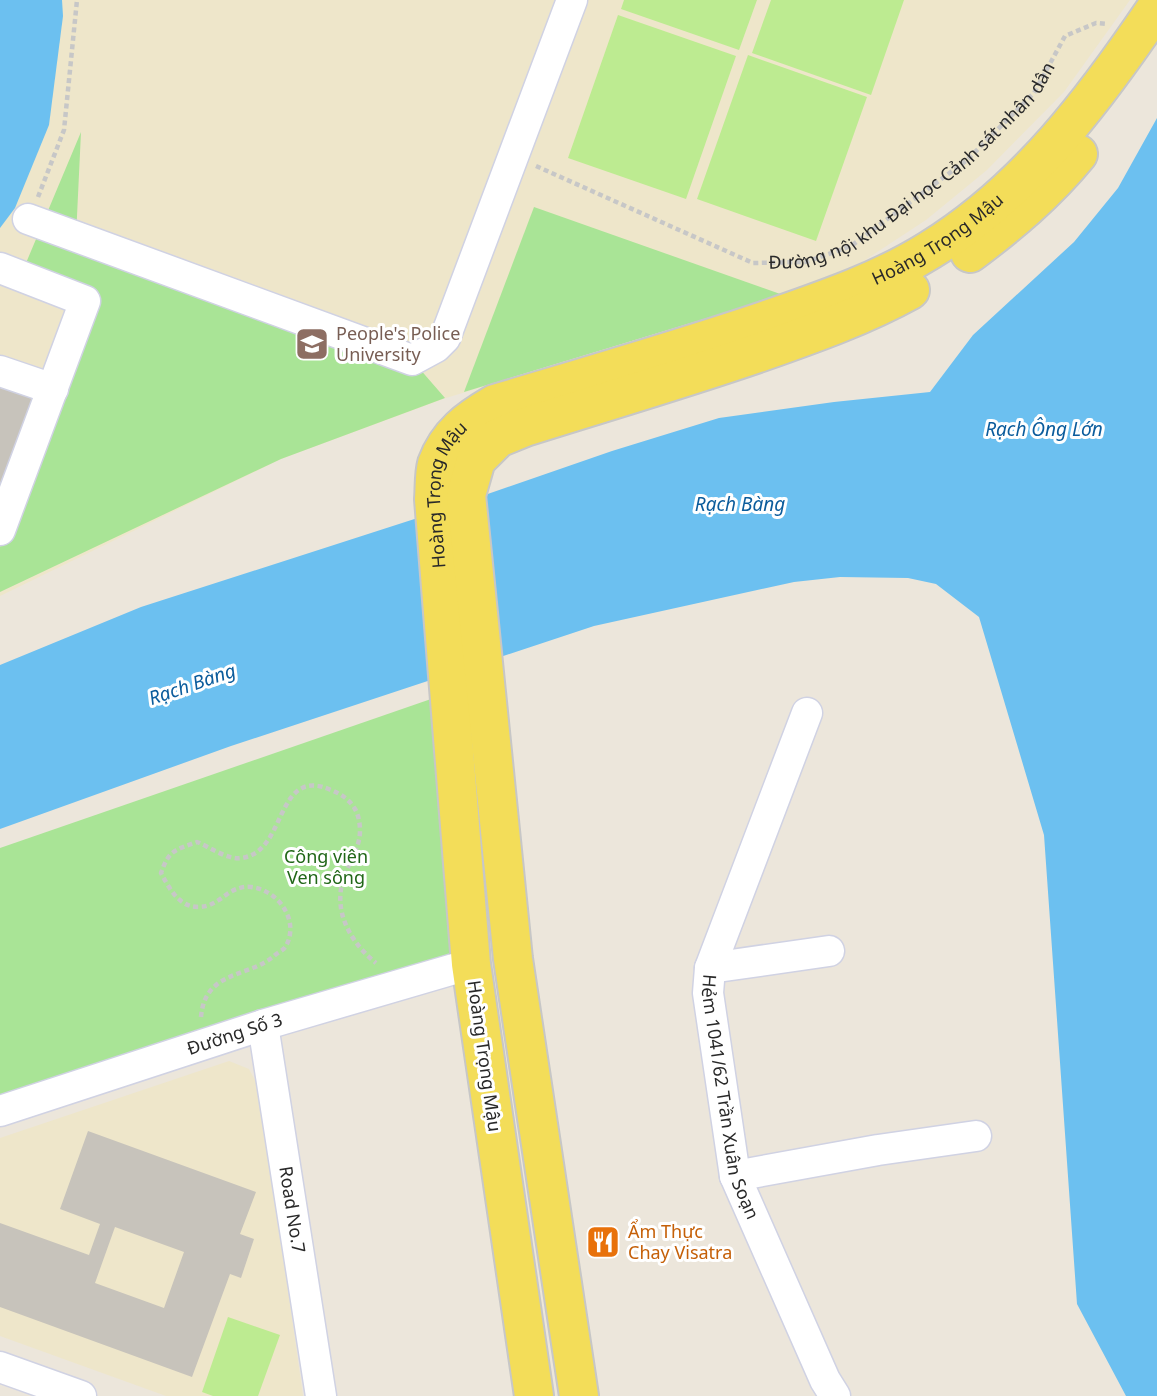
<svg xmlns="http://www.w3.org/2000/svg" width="1157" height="1396" viewBox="0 0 1157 1396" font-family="'Noto Sans',sans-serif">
  <rect width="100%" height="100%" fill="#ece6db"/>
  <g fill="#eee6ca">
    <path d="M 0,0 L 1130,0 L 1064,92 L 987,170 L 926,220 L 862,262 L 783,295 L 446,398 L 281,459 L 0,596 Z"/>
    <path d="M 229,1061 L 249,1069 L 260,1090 L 303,1396 L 166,1396 L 0,1336 L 0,1138 Z"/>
  </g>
  <g fill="#a9e496">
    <path d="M 81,132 L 76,237 L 412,360 L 445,398 L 281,459 L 0,592 L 0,547 L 97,291 L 26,263 Z"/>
    <path d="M 534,207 L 783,295 L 464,392 Z"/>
    <path d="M 431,699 L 457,946 L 444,962 L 0,1099 L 0,848 Z"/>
  </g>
  <g fill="#bdeb91">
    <path d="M 624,0 L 757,0 L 739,50 L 621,9 Z"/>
    <path d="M 771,0 L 904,0 L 871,95 L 752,53 Z"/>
    <path d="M 618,15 L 736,56 L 686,199 L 568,158 Z"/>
    <path d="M 748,55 L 867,97 L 816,241 L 697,199 Z"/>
    <path d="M 228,1317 L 280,1335 L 258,1396 L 213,1396 L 202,1392 Z"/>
  </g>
  <g fill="#6cc0f0">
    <path d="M 0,0 L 62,0 L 63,16 L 49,125 L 15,208 L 0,228 Z"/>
    <path d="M 1157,118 L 1157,1396 L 1126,1396 L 1077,1304 L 1044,835 L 979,617 L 936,584 L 908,578 L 840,577 L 794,582 L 594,626 L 231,746 L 0,829 L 0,665 L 141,607 L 430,514 L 612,451 L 719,418 L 834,402 L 930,392 L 973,335 L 1074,242 L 1118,188 Z"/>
  </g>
  <g fill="#c7c3bb" fill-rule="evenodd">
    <path d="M 0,384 L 35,397 L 0,493 Z"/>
    <path d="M 88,1131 L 256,1192 L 240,1234 L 254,1239 L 241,1278 L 230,1274 L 192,1377 L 0,1307 L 0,1223 L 89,1255 L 100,1224 L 60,1209 ZM 115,1227 L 184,1252 L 164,1308 L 95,1283 Z"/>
  </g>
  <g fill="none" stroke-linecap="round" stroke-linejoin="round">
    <defs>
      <g id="minor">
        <path d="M 28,219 L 412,360 L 436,347 L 445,338 L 572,0"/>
        <path d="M 0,268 L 85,301 L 0,530"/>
        <path d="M 0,371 L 53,389"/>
        <path id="s2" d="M 807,713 L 710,968 L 708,993 L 735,1176 L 825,1380 L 835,1396"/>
        <path d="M 710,968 L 829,951"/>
        <path id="s3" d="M 263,1025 L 321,1396"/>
        <path id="s4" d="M 0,1111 L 263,1025 L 471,964"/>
        <path d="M 735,1176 L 878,1150 L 976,1136"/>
        <path d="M 0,1367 L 81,1396"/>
      </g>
      <g id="major">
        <path d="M 970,253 C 1010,223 1046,193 1078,154"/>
        <path id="s5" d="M 534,1396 L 471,964 L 434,499 C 435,488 434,475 437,464 C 448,434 469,419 495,404 C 585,377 675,351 764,321 C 821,301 879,282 930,250 C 1026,191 1095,99 1157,7"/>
        <path d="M 579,1396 L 513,959 L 466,495 L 476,460 L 498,438 L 525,427 C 604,402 683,379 761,352 C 812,334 863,316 910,290"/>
      </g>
    </defs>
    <use href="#minor" stroke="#d0d2e3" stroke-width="33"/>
    <use href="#major" stroke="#c7c7c7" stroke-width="42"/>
    <g stroke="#c7c7c7" stroke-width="4.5" stroke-dasharray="5 3.5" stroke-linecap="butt">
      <path id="s1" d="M 536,166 L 753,263 L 806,262 L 851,246 L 967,160 L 1034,93 L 1065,36 L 1096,23 L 1107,24"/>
      <path d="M 38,197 L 64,130 L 77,0"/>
      <path d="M 201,1017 C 205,970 248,978 274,956 C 277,953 284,950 286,946 C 300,920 278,890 251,887 C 227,885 221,907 198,907 C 179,907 169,888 161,873 C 169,850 175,850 197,842 C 210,847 227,860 241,858 C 288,853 274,765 331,790 C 341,794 349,799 355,809 C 360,817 361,832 359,840 C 356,853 349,863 345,875 C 331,909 350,942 376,963"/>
    </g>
    <use href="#minor" stroke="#fff" stroke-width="30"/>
    <use href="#major" stroke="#f3dd59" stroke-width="38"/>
  </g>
  <defs>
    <symbol id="university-square" viewBox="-11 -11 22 22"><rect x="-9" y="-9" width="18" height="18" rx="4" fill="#8d6e63" stroke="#fff"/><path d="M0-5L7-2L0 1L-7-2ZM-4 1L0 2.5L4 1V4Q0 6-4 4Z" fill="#fff"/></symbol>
    <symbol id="restaurant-square" viewBox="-11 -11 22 22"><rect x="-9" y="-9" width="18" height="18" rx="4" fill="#e8710a" stroke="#fff"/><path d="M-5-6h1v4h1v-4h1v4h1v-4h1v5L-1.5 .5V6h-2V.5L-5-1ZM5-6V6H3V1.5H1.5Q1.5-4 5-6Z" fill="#fff"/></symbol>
  </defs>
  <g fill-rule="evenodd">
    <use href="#university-square" x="293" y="325" width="38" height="38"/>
    <use href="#restaurant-square" x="584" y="1223" width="38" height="38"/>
  </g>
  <g text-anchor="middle" stroke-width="6" stroke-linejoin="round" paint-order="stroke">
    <g font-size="18" fill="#292929" stroke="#fff">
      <text dy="6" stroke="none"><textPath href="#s1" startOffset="432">Đường nội khu Đại học Cảnh sát nhân dân</textPath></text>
      <text dy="6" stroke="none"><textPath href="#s5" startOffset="1498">Hoàng Trọng Mậu</textPath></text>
      <text dy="6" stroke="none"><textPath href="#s5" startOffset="910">Hoàng Trọng Mậu</textPath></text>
      <text dy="6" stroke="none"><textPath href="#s4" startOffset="247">Đường Số 3</textPath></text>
      <text transform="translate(484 1056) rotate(82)" y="6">Hoàng Trọng Mậu</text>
      <text dy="6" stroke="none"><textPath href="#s2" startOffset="404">Hẻm 1041/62 Trần Xuân Soạn</textPath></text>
      <text dy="6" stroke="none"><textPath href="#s3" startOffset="187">Road No.7</textPath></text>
    </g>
    <g font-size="18" fill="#785e54" stroke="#fff" text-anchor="start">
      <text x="336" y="340">People's Police<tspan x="336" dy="21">University</tspan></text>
    </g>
    <g font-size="18" fill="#216718" stroke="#fff">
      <text x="326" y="863">Công viên<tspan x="326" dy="21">Ven sông</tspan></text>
    </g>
    <g font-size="18" fill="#c56008" stroke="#fff" text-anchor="start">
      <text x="628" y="1238">Ẩm Thực<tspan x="628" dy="21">Chay Visatra</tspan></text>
    </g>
    <g font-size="19" font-style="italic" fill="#0b5c9c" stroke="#fff">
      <text x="1044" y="436">Rạch Ông Lớn</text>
      <text x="740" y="511">Rạch Bàng</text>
      <text transform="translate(192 684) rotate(-19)" y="7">Rạch Bàng</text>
    </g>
  </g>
</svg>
